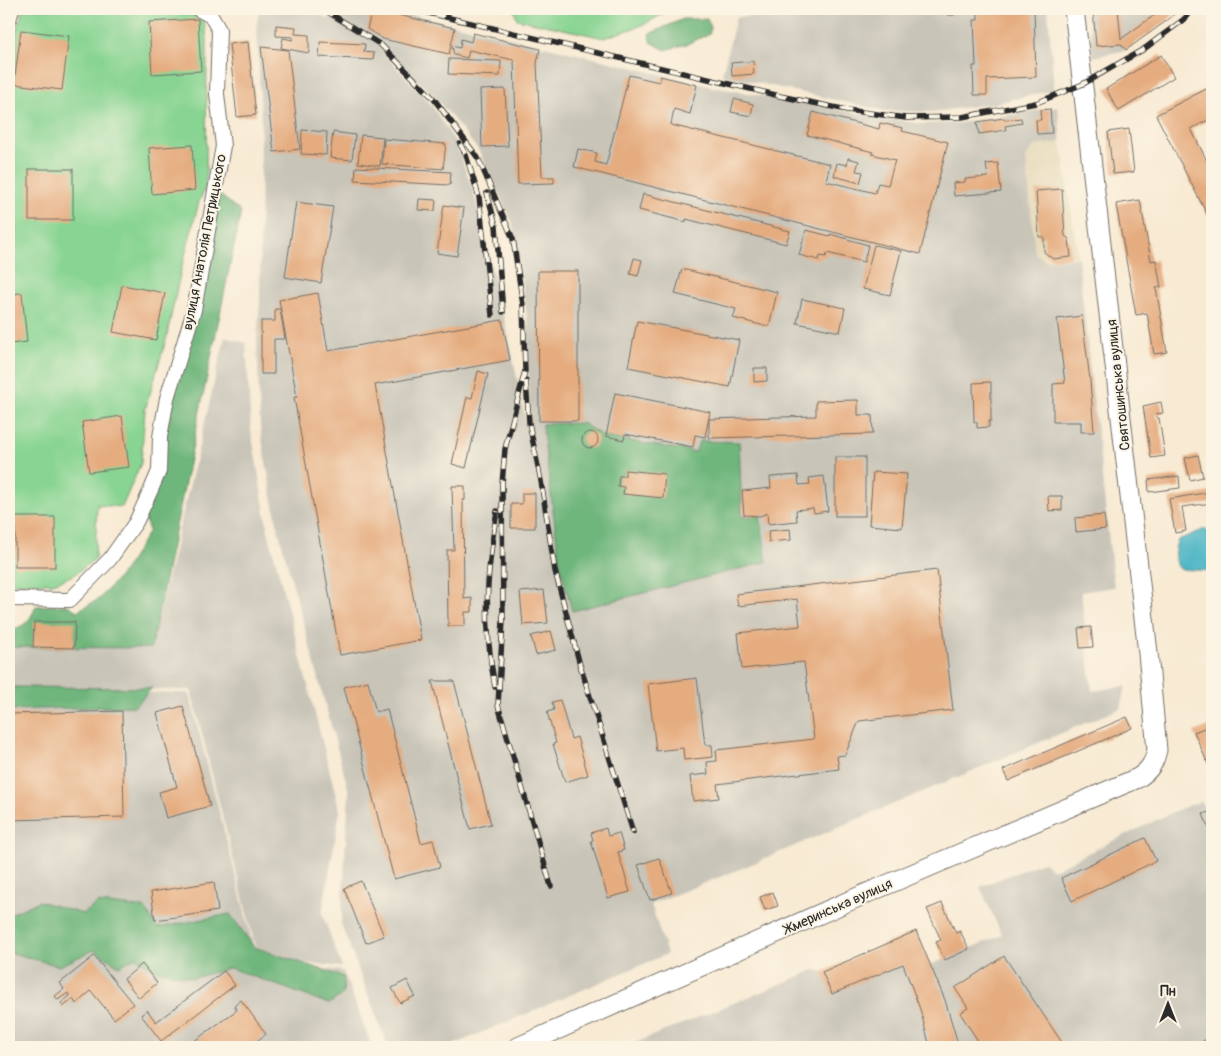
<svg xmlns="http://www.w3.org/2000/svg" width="1221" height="1056" viewBox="0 0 1221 1056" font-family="Pangolin,sans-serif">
  <rect width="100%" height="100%" fill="#fcf5e5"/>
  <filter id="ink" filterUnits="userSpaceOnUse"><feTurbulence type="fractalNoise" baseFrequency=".02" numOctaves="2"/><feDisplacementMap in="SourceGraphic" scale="10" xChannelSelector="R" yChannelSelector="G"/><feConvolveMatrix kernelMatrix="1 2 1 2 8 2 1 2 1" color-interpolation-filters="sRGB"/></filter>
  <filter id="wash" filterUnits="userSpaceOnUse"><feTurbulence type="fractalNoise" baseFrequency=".0096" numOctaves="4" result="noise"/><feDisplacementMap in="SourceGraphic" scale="20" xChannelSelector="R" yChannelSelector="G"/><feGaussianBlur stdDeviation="1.12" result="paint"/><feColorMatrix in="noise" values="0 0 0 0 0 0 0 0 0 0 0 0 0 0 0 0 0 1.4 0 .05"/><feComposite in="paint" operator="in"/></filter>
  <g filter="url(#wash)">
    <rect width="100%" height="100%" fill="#f8ead3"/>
    <path fill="#e6daba" d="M 1061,142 L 1078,258 L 1046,261 L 1035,253 L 1026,157 L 1034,146 Z"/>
    <g fill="#c8c4b8" fill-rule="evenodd">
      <path d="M 259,9 L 307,9 L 329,19 L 335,9 L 390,9 L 713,87 L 920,124 L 959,123 L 1058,107 L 1061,142 L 1034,146 L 1026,157 L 1035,253 L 1046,261 L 1078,258 L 1114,587 L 1081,592 L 1085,627 L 1078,628 L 1080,648 L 1087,648 L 1092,691 L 1126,686 L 1121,708 L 740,869 L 651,904 L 667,954 L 448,1047 L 388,1047 L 341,924 L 349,792 L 278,529 L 260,428 L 257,339 L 260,301 L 261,118 L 257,23 ZM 380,50 L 433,94 L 479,151 L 513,224 L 528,323 L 529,438 L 508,334 L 472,187 L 454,140 L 429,102 Z"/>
      <path d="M 896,9 L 1048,9 L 1054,90 L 995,103 L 933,112 L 886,111 L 722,75 L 736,17 Z"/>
      <path d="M 1088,9 L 1180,9 L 1169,19 L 1126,50 L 1093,57 Z"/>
      <path d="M 225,337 L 246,343 L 251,430 L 268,531 L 340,811 L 322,913 L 342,967 L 258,958 L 191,690 L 9,688 L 9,647 L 151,648 Z"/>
      <path d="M 9,691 L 189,693 L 257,960 L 343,971 L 372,1047 L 9,1047 Z"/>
      <path d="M 1201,801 L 1206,811 L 1212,808 L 1212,1047 L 625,1047 L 815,970 L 822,972 L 916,931 L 930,965 L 1002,935 L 980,887 L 1043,862 L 1053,870 L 1175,811 Z"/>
    </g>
    <g fill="#88d492" stroke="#5a805e">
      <path d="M 24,9 L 127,9 L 196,15 L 204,20 L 207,40 L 206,186 L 199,202 L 180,274 L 166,340 L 145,410 L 141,463 L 122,507 L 97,505 L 95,559 L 74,575 L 53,583 L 11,583 L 9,581 L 9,253 C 24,235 10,201 9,179 C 8,163 9,146 9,129 C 9,89 7,46 24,9 Z"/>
      <path d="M 514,9 L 672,9 L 643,25 L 604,38 L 517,19 Z"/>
    </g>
    <g fill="#6eb67c" stroke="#4c7054">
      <path d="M 683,19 L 707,19 L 711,28 L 709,34 L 687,44 L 665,50 L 651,42 L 649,34 Z"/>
      <path d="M 220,195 L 241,212 L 151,648 L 9,647 L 9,630 C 26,626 29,622 36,606 L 68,605 L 77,611 L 99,599 L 125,570 L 149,531 L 142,510 L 166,433 Z"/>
      <path d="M 582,423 L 604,437 L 696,452 L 699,441 L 739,442 L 742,517 L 760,516 L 767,562 L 572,611 L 560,565 L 542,424 Z"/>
      <path d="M 9,687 L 152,688 L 135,706 L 9,710 Z"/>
      <path d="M 39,901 L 83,914 L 98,903 L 145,908 L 157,928 L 230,914 L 254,947 L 344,977 L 343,994 L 329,1004 L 230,968 L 193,978 L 153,969 L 136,957 L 119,966 L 94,950 L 59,966 L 9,952 L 9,915 Z"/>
    </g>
    <path fill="#48b4c5" stroke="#3a7078" d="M 1205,529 L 1212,531 L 1212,571 L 1180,569 C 1173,561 1173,550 1178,540 Z"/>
    <g id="blocks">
      <g fill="#e5ac7f">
        <path d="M 372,9 L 455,28 L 449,54 L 383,39 L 367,29 Z"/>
        <path d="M 946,9 L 954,9 L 954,15 L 947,15 Z"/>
        <path d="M 978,9 L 1034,9 L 1036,77 L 987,79 L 987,95 L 974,95 L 973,66 L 976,66 L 974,20 L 978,20 Z"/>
        <path d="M 1093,9 L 1118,9 L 1121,39 L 1163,9 L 1180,9 L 1169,19 L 1126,50 L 1121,44 L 1096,46 Z"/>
        <path d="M 198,19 L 201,71 L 152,74 L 149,22 Z"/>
        <path d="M 276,25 L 296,27 L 295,34 L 309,35 L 309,53 L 281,48 L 283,38 L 293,40 L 293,37 L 276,36 Z"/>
        <path d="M 21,30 L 69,36 L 62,90 L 14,84 Z"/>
        <path d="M 473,33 L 540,49 L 537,63 L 542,177 L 554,177 L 554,183 L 518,184 L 514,60 L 469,50 L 467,58 L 454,55 L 452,46 L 460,48 L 461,39 L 471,42 Z"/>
        <path d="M 248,42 L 256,115 L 237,117 L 229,44 Z"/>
        <path d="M 320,42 L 365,44 L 364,52 L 374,53 L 373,60 L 319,57 Z"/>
        <path d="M 261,47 L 288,50 L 300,149 L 274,152 Z"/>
        <path d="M 1161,55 L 1174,77 L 1119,111 L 1106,89 Z"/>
        <path d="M 449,59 L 501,61 L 500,76 L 448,74 Z"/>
        <path d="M 753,61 L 754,74 L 732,76 L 731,63 Z"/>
        <path d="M 629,75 L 659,82 L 660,76 L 697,85 L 690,114 L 674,109 L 671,125 L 830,164 L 826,181 L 875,193 L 878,183 L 888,185 L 895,160 L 872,154 L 873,152 L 807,135 L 813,112 L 879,129 L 880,123 L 903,128 L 902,131 L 948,142 L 920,254 L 574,167 L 578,149 L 597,153 L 595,162 L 606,165 Z"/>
        <path d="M 1212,86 L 1212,118 L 1191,129 L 1207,161 L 1212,159 L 1212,224 L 1156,115 Z"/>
        <path d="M 505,89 L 508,146 L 482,147 L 480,90 Z"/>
        <path d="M 734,99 L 753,104 L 751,116 L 731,112 Z"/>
        <path d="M 1050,109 L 1052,133 L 1037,134 L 1036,120 L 1041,120 L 1040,110 Z"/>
        <path d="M 1004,118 L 1005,120 L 1021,118 L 1022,123 L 1005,126 L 1006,130 L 979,134 L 977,122 Z"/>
        <path d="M 1129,129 L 1134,172 L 1113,174 L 1108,132 Z"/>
        <path d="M 302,130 L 327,132 L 326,155 L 301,154 Z"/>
        <path d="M 333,132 L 355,135 L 352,160 L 330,158 Z"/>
        <path d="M 361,135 L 383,137 L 380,166 L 358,163 Z"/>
        <path d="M 384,139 L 446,144 L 443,169 L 382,164 Z"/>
        <path d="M 192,145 L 195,190 L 152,194 L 149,148 Z"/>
        <path d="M 848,158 L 859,161 L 856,171 L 863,172 L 860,183 L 834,176 L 837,163 L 847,165 Z"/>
        <path d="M 998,163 L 1001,192 L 954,196 L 953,183 L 965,182 L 965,179 L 988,177 L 986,164 Z"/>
        <path d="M 356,167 L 451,172 L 450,185 L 355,180 Z"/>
        <rect x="29" y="169" width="44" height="51"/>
        <path d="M 1062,189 L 1065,236 L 1069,239 L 1071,257 L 1053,259 L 1044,252 L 1044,237 L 1039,237 L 1036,191 Z"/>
        <path d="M 643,194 L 790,231 L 786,244 L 686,219 L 686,222 L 639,210 Z"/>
        <path d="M 419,199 L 436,200 L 435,211 L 418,210 Z"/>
        <path d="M 1140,200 L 1151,261 L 1156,260 L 1161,287 L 1156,288 L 1167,352 L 1154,354 L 1147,313 L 1136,315 L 1116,204 Z"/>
        <path d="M 296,202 L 333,207 L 321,283 L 285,277 Z"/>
        <path d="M 444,205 L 464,208 L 457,256 L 437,253 Z"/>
        <path d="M 806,230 L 830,236 L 830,234 L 868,245 L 864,262 L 827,253 L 826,257 L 820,256 L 819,260 L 799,255 Z"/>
        <path d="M 874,245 L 901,251 L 890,295 L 863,289 Z"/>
        <path d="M 634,258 L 642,260 L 638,276 L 630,274 Z"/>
        <path d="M 682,269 L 777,292 L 769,327 L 733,318 L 736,309 L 675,294 Z"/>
        <path d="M 538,271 L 578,271 L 578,421 L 539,421 Z"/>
        <path d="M 122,285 L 165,293 L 156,340 L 113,332 Z"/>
        <path d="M 22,293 L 27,342 L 9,344 L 9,294 Z"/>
        <path d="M 318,293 L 328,351 L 502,320 L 510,360 L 375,385 L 421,640 L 340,655 L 294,397 L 297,397 L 279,300 Z"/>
        <path d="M 802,299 L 845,308 L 840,332 L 797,323 Z"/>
        <path d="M 275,309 L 280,309 L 285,339 L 274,339 L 274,374 L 261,374 L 261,321 L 275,321 Z"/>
        <path d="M 1082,316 L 1090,380 L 1094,432 L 1081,432 L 1081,422 L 1053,422 L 1053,384 L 1065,383 L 1057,319 Z"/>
        <path d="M 637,321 L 739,340 L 730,387 L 628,367 Z"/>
        <path d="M 754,368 L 767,368 L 767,381 L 754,382 Z"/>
        <path d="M 478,371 L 488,374 L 466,468 L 452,464 L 467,397 L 472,398 Z"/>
        <path d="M 991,382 L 991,421 L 989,421 L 989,427 L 977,428 L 977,422 L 974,422 L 973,383 Z"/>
        <path d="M 615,393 L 710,412 L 705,437 L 695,435 L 693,447 L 625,434 L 624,440 L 606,436 Z"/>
        <path d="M 858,400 L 858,415 L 872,415 L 873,434 L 709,438 L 709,419 L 816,416 L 816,401 Z"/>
        <path d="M 1161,402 L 1163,413 L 1156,414 L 1157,418 L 1159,418 L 1165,456 L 1151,458 L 1143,406 Z"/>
        <path d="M 122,416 L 129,467 L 89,472 L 82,422 Z"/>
        <circle cx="590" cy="440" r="8"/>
        <path d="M 1198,455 L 1203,477 L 1190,480 L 1185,458 Z"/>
        <rect x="835" y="457" width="30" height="59"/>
        <path d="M 625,470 L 665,474 L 663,498 L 623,494 L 624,487 L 618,486 L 619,476 L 625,476 Z"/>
        <path d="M 873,472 L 907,474 L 902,528 L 869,525 Z"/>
        <path d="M 798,475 L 799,485 L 810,484 L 809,478 L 824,476 L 828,511 L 814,513 L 813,508 L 796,510 L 797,521 L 768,524 L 767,513 L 760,516 L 744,515 L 742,491 L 771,488 L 770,477 Z"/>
        <path d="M 1179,476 L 1180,488 L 1149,492 L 1148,480 Z"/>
        <path d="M 452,486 L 465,486 L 465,500 L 463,500 L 464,599 L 472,598 L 472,612 L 465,612 L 465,626 L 448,626 L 447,550 L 454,550 Z"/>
        <path d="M 1210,492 L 1212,503 L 1182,507 L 1186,531 L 1175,533 L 1169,499 Z"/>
        <path d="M 522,493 L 535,493 L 535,528 L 511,528 L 511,504 L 522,504 Z"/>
        <path d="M 1048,496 L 1062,496 L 1062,510 L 1049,511 Z"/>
        <path d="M 1104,515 L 1106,529 L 1076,532 L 1075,518 Z"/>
        <rect x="15" y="517" width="40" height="50"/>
        <path d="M 790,529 L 791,540 L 769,542 L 768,531 Z"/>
        <path d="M 937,570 L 953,710 L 859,721 L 845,755 L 837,756 L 839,769 L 717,784 L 719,798 L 693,801 L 690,776 L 708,774 L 707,762 L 717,761 L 716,750 L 814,739 L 804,662 L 742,669 L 738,633 L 800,626 L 797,599 L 738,606 L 736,594 Z"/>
        <path d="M 544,590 L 548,623 L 523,625 L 520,592 Z"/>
        <path d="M 34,622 L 75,622 L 74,648 L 33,647 Z"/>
        <path d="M 1091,627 L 1093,647 L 1080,648 L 1078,628 Z"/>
        <path d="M 551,631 L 556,650 L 536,655 L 531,636 Z"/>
        <path d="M 697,678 L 705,745 L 712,745 L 713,757 L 684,760 L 683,748 L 656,751 L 648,684 Z"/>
        <path d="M 368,681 L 376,712 L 387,709 L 421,843 L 433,840 L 440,867 L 394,879 L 344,687 Z"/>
        <path d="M 432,681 L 454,681 L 491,824 L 470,829 Z"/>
        <path d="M 560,700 L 571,739 L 577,737 L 588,775 L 565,782 L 553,744 L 556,743 L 547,712 L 554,710 L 552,702 Z"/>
        <path d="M 183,706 L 210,806 L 166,818 L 159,792 L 177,787 L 157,713 Z"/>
        <path d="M 122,711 L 124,817 L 9,820 L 9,714 Z"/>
        <path d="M 1127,717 L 1132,728 L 1008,781 L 1003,770 Z"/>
        <path d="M 1209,726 L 1212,733 L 1212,762 L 1208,764 L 1194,732 Z"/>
        <path d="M 1212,811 L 1212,836 L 1203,814 Z"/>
        <path d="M 606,828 L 608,836 L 619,833 L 624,850 L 618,852 L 630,892 L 608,898 L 591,841 L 593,840 L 591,833 Z"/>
        <path d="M 1145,838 L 1156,861 L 1072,901 L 1061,878 Z"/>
        <path d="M 659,858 L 672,893 L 650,900 L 638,865 Z"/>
        <path d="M 361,881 L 384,936 L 366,943 L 344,888 Z"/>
        <path d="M 214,882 L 218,911 L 155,920 L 151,892 Z"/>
        <path d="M 773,892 L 778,906 L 765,910 L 760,897 Z"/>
        <path d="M 942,903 L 956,933 L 960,931 L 969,949 L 945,960 L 936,942 L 941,940 L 927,909 Z"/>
        <path d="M 916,931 L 945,1000 L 959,1047 L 930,1047 L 920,1009 L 903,964 L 832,994 L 822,972 Z"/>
        <path d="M 94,956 L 133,1004 L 114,1019 L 91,991 L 76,1004 L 73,999 L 63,1007 L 61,1003 L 70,996 L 68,993 L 58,1000 L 55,996 L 64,989 L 60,983 Z"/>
        <path d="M 1004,956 L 1065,1047 L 982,1047 L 960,1013 L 968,1008 L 955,988 Z"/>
        <path d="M 142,964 L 157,983 L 139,998 L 124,979 Z"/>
        <path d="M 224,971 L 235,985 L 161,1041 L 141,1015 L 147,1010 L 156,1022 Z"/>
        <path d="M 407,980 L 415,996 L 400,1003 L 392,988 Z"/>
        <path d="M 241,1000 L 266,1034 L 249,1047 L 186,1047 L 237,1010 L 234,1006 Z"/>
      </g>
    </g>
  </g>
  <g filter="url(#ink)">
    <use href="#blocks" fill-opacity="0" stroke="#736e66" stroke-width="1"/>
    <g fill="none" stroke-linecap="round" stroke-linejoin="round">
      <defs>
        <g id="minor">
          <path d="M 9,20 L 12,9"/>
          <path d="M 9,599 L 70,600 L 110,559 L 136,522 L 150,492 L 159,471 L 160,437 L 167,398 L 194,310 L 223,146 L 217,94 L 219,30 L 211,16 L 198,9"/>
        </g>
        <path id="secondary" d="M 518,1047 L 865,894 L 1138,778 C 1150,770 1154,763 1157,750 L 1148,653 L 1074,9"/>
      </defs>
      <use href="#minor" stroke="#736e66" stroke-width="16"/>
      <use href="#secondary" stroke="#736e66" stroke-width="21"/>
      <use href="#minor" stroke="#fff" stroke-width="14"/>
      <use href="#secondary" stroke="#fff" stroke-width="19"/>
      <defs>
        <g id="rail">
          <path d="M 323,9 L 381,45 L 434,99 L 478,158 L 513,239 L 523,305 L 525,371 L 505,449 L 502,484 L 503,621 L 498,705 L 551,886"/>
          <path d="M 412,9 L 780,96 L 847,110 L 906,118 L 962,117 L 1036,103 L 1083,84 L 1144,49 L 1183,20 L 1194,9"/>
          <path d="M 460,144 L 466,155 L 479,197 L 492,315"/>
          <path d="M 487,193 L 496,226 L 503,312"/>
          <path d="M 526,381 L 529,423 L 541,481 L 555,571 L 580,665 L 633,832"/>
          <path d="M 495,687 C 483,624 486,575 497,511"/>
          <path d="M 1199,1047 L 1212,1038"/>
        </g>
      </defs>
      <use href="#rail" stroke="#2b2b2b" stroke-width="5.5"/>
      <use href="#rail" stroke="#fcf5e5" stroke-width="4" stroke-dasharray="11" stroke-linecap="butt"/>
    </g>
  </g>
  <g text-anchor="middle" stroke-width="4" stroke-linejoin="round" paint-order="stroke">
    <g font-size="14" fill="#2b2b2b" stroke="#fcf5e5">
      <text transform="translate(204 242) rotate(-79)" y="5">вулиця Анатолія Петрицького</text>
      <text transform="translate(1118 385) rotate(-96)" y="5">Святошинська вулиця</text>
      <text transform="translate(838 906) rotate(-24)" y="5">Жмеринська вулиця</text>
    </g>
  </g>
  <rect width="1221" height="1056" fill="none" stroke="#fcf5e5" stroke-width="30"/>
  <g transform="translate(1168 1004)" stroke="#fcf5e5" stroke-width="4" paint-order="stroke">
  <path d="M0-4L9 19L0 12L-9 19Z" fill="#2b2b2b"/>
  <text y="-8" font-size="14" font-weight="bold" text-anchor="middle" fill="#2b2b2b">Пн</text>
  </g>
</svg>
